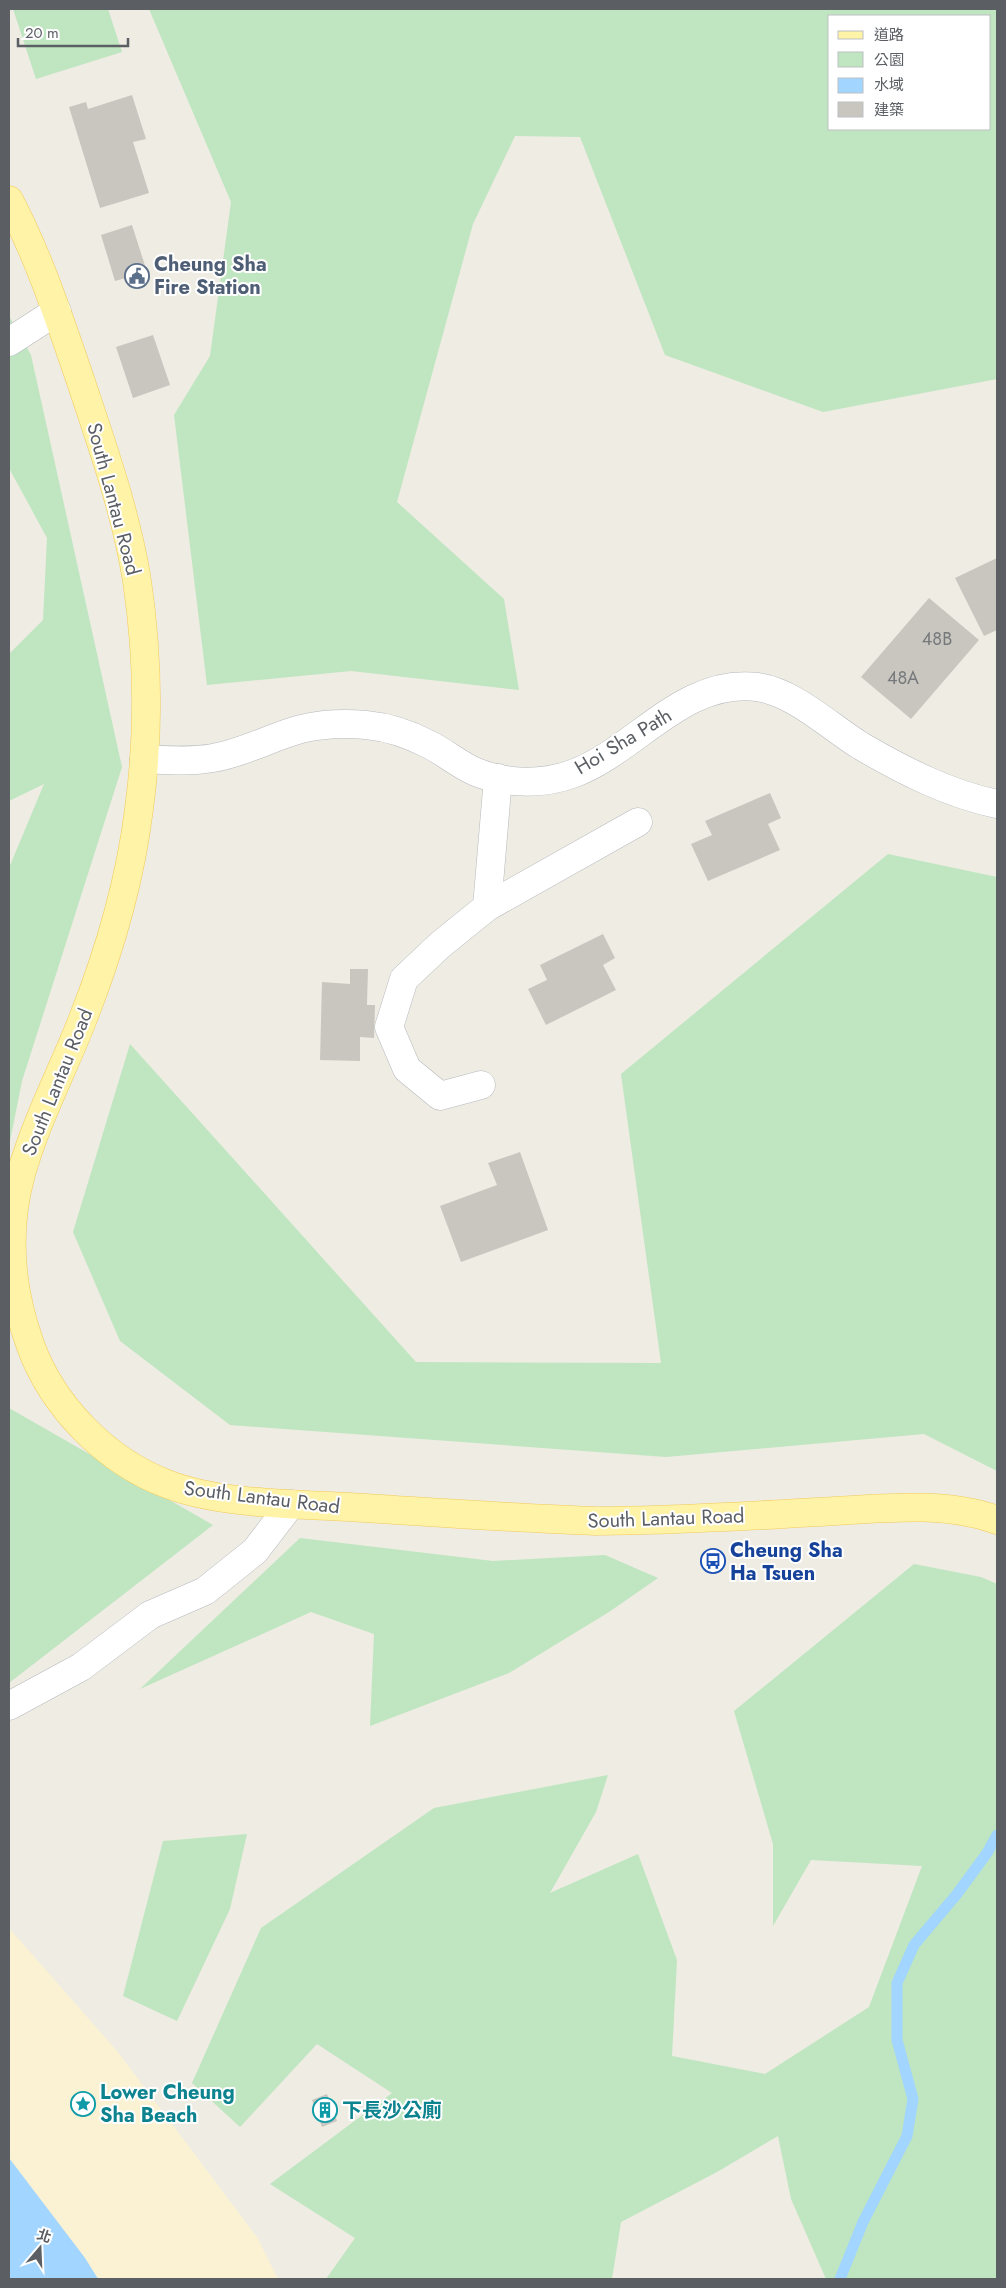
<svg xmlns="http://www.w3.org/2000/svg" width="1006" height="2288" viewBox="0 0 1006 2288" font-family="Jost,'Noto Sans TC',sans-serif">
  <rect width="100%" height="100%" fill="#eeece3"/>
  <g fill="#bfe6c0" fill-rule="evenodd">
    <path d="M 13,9 L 108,9 L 122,52 L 36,79 Z"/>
    <path d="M 149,9 L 997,9 L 997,379 L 823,412 L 665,355 L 580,137 L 515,136 L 473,224 L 397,502 L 504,599 L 519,690 L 351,671 L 207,685 L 174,415 L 210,356 L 231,202 ZM 990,16 L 990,129 L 830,129 L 830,16 Z"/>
    <path d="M 9,316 L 31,355 L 122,767 L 22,1081 L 9,1146 L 9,868 L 44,784 L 9,801 L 9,654 L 43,620 L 47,538 L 9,468 Z"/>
    <path d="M 888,854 L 997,877 L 997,1471 L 924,1434 L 666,1457 L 230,1425 L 120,1341 L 73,1232 L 130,1044 L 416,1362 L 661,1363 L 621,1074 Z"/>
    <path d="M 9,1408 L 213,1525 L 9,1683 Z"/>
    <path d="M 300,1538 L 493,1561 L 605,1555 L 658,1578 L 609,1612 L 509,1673 L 370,1726 L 374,1634 L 311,1612 L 140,1689 Z"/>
    <path d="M 914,1564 L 981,1577 L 997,1584 L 997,2279 L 826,2279 L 791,2199 L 778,2136 L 717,2172 L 621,2222 L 612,2279 L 326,2279 L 355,2238 L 270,2184 L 392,2093 L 317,2044 L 240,2127 L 192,2083 L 261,1928 L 434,1808 L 608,1775 L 596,1812 L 550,1893 L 638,1854 L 677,1960 L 672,2056 L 765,2074 L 869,2007 L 922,1866 L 811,1860 L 773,1926 L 773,1844 L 734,1711 Z"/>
    <path d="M 247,1834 L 230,1909 L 177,2021 L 123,1996 L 163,1841 Z"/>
  </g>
  <path fill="#faf2d2" d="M 9,1928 L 117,2051 L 257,2237 L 278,2279 L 98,2279 L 85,2258 L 9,2158 Z"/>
  <path fill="#a2d5ff" d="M 9,2158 L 85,2258 L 98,2279 L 9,2279 Z"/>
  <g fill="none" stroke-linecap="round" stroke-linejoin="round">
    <path stroke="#a2d5ff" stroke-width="11" d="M 840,2279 L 863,2222 L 907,2136 L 913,2099 L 897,2040 L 897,1983 L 914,1945 L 957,1894 L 987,1853 L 997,1835"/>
  </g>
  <g fill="#c9c6c0">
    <path d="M 132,95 L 146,139 L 133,142 L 149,193 L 100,208 L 69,107 L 86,102 L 88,109 Z"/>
    <path d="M 132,225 L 147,272 L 115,281 L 101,235 Z"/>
    <path d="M 153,335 L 170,385 L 133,398 L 116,347 Z"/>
    <path d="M 997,558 L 997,630 L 984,636 L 955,578 Z"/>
    <path d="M 929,598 L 979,640 L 911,719 L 861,677 Z"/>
    <path d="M 770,793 L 781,818 L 768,824 L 780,850 L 708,881 L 691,844 L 712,835 L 705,821 Z"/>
    <path d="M 603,934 L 615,958 L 603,965 L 616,990 L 546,1025 L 528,989 L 547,980 L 540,965 Z"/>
    <path d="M 350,969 L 368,969 L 367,1005 L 375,1005 L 374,1038 L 360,1037 L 360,1061 L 320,1060 L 322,982 L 350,984 Z"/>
    <path d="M 520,1152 L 548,1230 L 461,1262 L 440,1206 L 497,1185 L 488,1163 Z"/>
    <path d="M 327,2094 L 337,2121 L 322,2127 L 312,2100 Z"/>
  </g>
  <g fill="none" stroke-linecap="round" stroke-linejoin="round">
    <defs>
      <g id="minor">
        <path d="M 9,342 L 57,311"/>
        <path d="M 144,759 C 167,760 190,762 213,758 C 244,753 271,737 301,729 C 322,724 345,723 366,725 C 387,727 409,734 428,744 C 445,752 459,765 476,772 C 505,784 542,785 572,774 C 636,751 682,678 757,687 C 794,692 830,727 861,746 C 904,771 949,794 997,804"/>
        <path d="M 487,907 L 498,778"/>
        <path d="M 481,1085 L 440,1096 L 407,1069 L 389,1027 L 404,979 L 440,945 L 487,907 L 638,822"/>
        <path d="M 9,1706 L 81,1667 L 150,1615 L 205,1591 L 255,1551 L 291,1504"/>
      </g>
      <path id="major" d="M 9,200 C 39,257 59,318 80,379 C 102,445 126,512 137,581 C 148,655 149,735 139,809 C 130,882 109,953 82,1021 C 62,1072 36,1121 21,1174 C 5,1232 10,1288 30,1344 C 52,1406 106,1461 167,1484 C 219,1504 292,1504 348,1507 C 430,1512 513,1518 595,1521 C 670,1521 745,1516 819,1512 C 877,1509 942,1500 997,1520"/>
    </defs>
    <use href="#minor" stroke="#b6b9bd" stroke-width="29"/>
    <use href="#major" stroke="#f2ca59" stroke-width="29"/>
    <use href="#minor" stroke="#fff" stroke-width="28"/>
    <use href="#major" stroke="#fff3a7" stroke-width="28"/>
  </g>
  <defs>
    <symbol id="civic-ring" viewBox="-11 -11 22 22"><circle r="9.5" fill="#fff" stroke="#5c6f8a" stroke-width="1.5"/><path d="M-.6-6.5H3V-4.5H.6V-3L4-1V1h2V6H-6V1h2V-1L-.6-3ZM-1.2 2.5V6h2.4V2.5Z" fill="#5c6f8a"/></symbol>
    <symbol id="bus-ring" viewBox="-11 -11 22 22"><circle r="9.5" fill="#fff" stroke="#1a4fb4" stroke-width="1.5"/><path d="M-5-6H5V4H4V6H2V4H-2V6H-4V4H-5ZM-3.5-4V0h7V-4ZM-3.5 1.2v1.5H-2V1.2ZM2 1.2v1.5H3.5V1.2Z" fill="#1a4fb4"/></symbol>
    <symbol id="sight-ring" viewBox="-11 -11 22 22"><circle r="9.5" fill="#fff" stroke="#0f9aa8" stroke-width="1.5"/><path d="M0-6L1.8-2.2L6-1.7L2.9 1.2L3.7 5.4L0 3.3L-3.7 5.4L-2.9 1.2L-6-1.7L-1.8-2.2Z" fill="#0f9aa8"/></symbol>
    <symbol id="building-ring" viewBox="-11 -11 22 22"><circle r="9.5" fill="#fff" stroke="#0f9aa8" stroke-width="1.5"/><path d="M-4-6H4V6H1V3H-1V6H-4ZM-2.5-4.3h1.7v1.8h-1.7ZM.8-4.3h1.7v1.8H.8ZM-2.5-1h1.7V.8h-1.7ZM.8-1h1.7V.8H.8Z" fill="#0f9aa8"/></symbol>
  </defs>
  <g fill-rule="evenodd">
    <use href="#civic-ring" x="123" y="262" width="28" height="28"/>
    <use href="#bus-ring" x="699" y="1547" width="28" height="28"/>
    <use href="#sight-ring" x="69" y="2090" width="28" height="28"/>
    <use href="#building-ring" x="311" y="2096" width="28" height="28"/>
  </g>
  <g text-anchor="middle" stroke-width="4" stroke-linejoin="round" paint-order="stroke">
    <g font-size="18" fill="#76797b">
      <text x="937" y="645">48B</text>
      <text x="903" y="684">48A</text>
    </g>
    <g font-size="20" font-weight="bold" fill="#4e5e75" stroke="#fff" text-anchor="start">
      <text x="154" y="271">Cheung Sha<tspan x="154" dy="23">Fire Station</tspan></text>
    </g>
    <g font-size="20" fill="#5b5f64" stroke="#fff">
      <text transform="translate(114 499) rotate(75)" y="7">South Lantau Road</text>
      <text transform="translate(623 741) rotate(-31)" y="7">Hoi Sha Path</text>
      <text transform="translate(57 1082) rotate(-68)" y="7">South Lantau Road</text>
      <text transform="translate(262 1497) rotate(7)" y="7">South Lantau Road</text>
      <text transform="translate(666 1518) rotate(-2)" y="7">South Lantau Road</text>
    </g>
    <g font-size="20" font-weight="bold" fill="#164399" stroke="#fff" text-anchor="start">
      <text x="730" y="1557">Cheung Sha<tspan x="730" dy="23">Ha Tsuen</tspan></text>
    </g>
    <g font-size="20" font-weight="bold" fill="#0d838f" stroke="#fff" text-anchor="start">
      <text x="100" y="2099">Lower Cheung<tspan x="100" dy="23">Sha Beach</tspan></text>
      <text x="342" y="2117">下長沙公廁</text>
    </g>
  </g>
  <rect width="1006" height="2288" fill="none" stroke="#5b5f64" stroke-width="20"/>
  <rect x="828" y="15" width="162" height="115" fill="#ffffff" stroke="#bdbfc1"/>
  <rect x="838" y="31" width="25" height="8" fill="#fff3a7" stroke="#bdbfc1"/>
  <text x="874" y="40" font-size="15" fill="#5b5f64">道路</text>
  <rect x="838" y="52" width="25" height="15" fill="#bfe6c0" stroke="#bdbfc1"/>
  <text x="874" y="65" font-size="15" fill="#5b5f64">公園</text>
  <rect x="838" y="78" width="25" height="15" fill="#a2d5ff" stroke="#bdbfc1"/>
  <text x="874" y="90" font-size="15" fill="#5b5f64">水域</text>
  <rect x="838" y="102" width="25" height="15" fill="#c9c6c0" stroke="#bdbfc1"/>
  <text x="874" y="115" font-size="15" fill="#5b5f64">建築</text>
  <g transform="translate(40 2248) rotate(19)" stroke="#ffffff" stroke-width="4" paint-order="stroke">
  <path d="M0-4L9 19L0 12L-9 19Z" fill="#5b5f64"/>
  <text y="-8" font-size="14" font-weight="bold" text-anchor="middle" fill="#5b5f64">北</text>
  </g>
  <path d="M18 38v8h110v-8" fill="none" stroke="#5b5f64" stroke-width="2.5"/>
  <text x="25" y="38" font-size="15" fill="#5b5f64" stroke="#ffffff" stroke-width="4" paint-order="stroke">20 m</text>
</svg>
